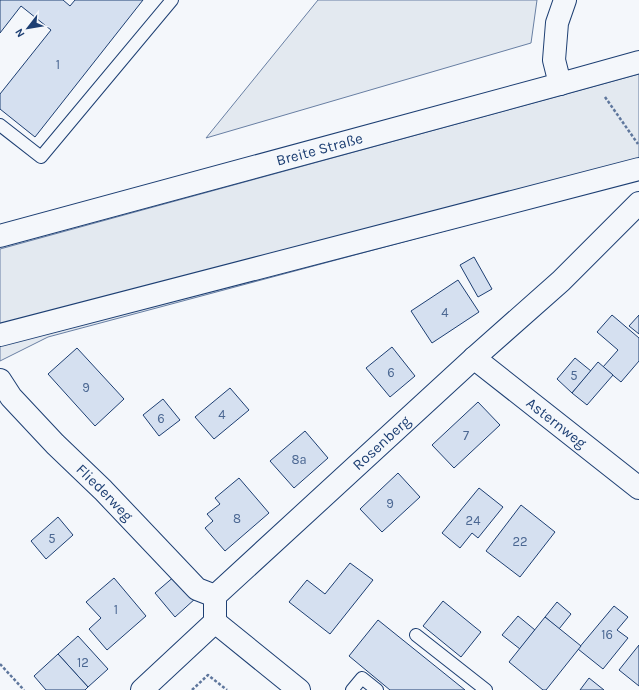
<svg xmlns="http://www.w3.org/2000/svg" width="639" height="690" viewBox="0 0 639 690" font-family="Karla,sans-serif">
  <rect width="100%" height="100%" fill="#f4f7fb"/>
  <g fill="#e3e9f0" stroke="#687fa3">
    <path d="M 318,0 L 537,0 L 531,43 L 206,138 Z"/>
    <path d="M 639,74 L 639,179 L 48,337 L 0,361 L 0,249 Z"/>
  </g>
  <g fill="#d5e0f0" stroke="#1d3f73">
    <path d="M 0,0 L 63,0 L 70,6 L 75,0 L 143,0 L 35,137 L 0,109 L 0,94 L 51,30 L 21,6 L 0,33 Z"/>
    <path d="M 474,257 L 492,289 L 478,297 L 460,265 Z"/>
    <path d="M 458,280 L 479,312 L 432,343 L 411,311 Z"/>
    <path d="M 612,315 L 639,338 L 639,361 L 621,382 L 603,367 L 618,350 L 597,332 Z"/>
    <path d="M 639,315 L 639,334 L 629,326 Z"/>
    <path d="M 392,347 L 415,376 L 390,397 L 366,368 Z"/>
    <path d="M 77,348 L 124,399 L 95,426 L 48,374 Z"/>
    <path d="M 575,358 L 591,371 L 572,393 L 557,379 Z"/>
    <path d="M 598,362 L 613,375 L 587,405 L 572,393 Z"/>
    <path d="M 230,388 L 249,410 L 214,439 L 195,417 Z"/>
    <path d="M 163,399 L 180,420 L 159,436 L 143,415 Z"/>
    <path d="M 478,402 L 500,425 L 454,468 L 432,445 Z"/>
    <path d="M 305,431 L 328,458 L 294,488 L 270,461 Z"/>
    <path d="M 398,473 L 420,497 L 382,532 L 360,509 Z"/>
    <path d="M 239,478 L 269,513 L 225,551 L 205,528 L 213,521 L 207,514 L 220,504 L 215,498 Z"/>
    <path d="M 479,488 L 503,507 L 478,538 L 472,533 L 460,548 L 442,533 Z"/>
    <path d="M 521,505 L 555,532 L 520,577 L 486,551 Z"/>
    <path d="M 58,517 L 73,535 L 46,559 L 31,541 Z"/>
    <path d="M 350,563 L 373,580 L 330,634 L 289,602 L 307,580 L 325,594 Z"/>
    <path d="M 176,575 L 196,598 L 175,617 L 155,593 Z"/>
    <path d="M 114,578 L 146,616 L 107,650 L 89,629 L 101,618 L 86,602 Z"/>
    <path d="M 443,601 L 481,632 L 461,657 L 423,626 Z"/>
    <path d="M 557,602 L 571,614 L 559,629 L 545,617 Z"/>
    <path d="M 614,606 L 628,617 L 617,630 L 628,638 L 603,669 L 578,649 Z"/>
    <path d="M 518,616 L 535,630 L 520,649 L 502,635 Z"/>
    <path d="M 545,617 L 581,646 L 546,690 L 543,690 L 509,662 Z"/>
    <path d="M 378,620 L 465,690 L 390,690 L 349,656 Z"/>
    <path d="M 78,636 L 108,669 L 88,687 L 58,654 Z"/>
    <path d="M 639,645 L 639,686 L 619,670 Z"/>
    <path d="M 58,654 L 88,687 L 85,690 L 46,690 L 34,676 Z"/>
    <path d="M 589,678 L 604,690 L 580,690 Z"/>
  </g>
  <g fill="none" stroke-linecap="round" stroke-linejoin="round">
    <defs>
      <g id="service">
        <path d="M 0,125 L 41,157 L 172,0"/>
        <path d="M 416,635 L 486,690"/>
        <path d="M 352,690 L 362,678 L 377,690"/>
      </g>
      <g id="minor">
        <path d="M 560,84 L 554,60 L 557,23 L 565,0"/>
        <path d="M 0,335 L 639,169"/>
        <path id="s1" d="M 474,358 L 639,488"/>
        <path id="s2" d="M 0,380 L 11,397 L 55,444 L 103,490 L 197,589 L 215,596"/>
        <path d="M 215,622 L 299,690"/>
        <path id="s3" d="M 142,690 L 215,622 L 215,596 L 474,358 L 561,281 L 639,203"/>
      </g>
      <g id="secondary">
        <path id="s4" d="M 0,236 L 560,84 L 639,62"/>
      </g>
    </defs>
    <use href="#service" stroke="#1d3f73" stroke-width="14"/>
    <use href="#minor" stroke="#1d3f73" stroke-width="24"/>
    <use href="#secondary" stroke="#1d3f73" stroke-width="24"/>
    <g stroke="#5e769c" stroke-width="2.5" stroke-dasharray="3 2" stroke-linecap="butt">
      <path d="M 605,97 L 638,144"/>
      <path d="M 0,664 L 24,690"/>
      <path d="M 192,690 L 208,675 L 227,690"/>
    </g>
    <use href="#service" stroke="#f4f7fb" stroke-width="12"/>
    <use href="#minor" stroke="#f4f7fb" stroke-width="22"/>
    <use href="#secondary" stroke="#f4f7fb" stroke-width="22"/>
  </g>
  <g text-anchor="middle" stroke-width="3" stroke-linejoin="round" paint-order="stroke">
    <g font-size="13" fill="#4b6792">
      <text x="58" y="69">1</text>
      <text x="445" y="317">4</text>
      <text x="391" y="377">6</text>
      <text x="574" y="380">5</text>
      <text x="86" y="392">9</text>
      <text x="222" y="419">4</text>
      <text x="161" y="423">6</text>
      <text x="466" y="440">7</text>
      <text x="299" y="464">8a</text>
      <text x="390" y="508">9</text>
      <text x="237" y="523">8</text>
      <text x="473" y="525">24</text>
      <text x="52" y="543">5</text>
      <text x="520" y="546">22</text>
      <text x="116" y="614">1</text>
      <text x="607" y="639">16</text>
      <text x="83" y="667">12</text>
    </g>
    <g font-size="15" fill="#1d3f73" stroke="#f4f7fb">
      <text dy="5" stroke="none"><textPath href="#s4" startOffset="331">Breite Straße</textPath></text>
      <text dy="5" stroke="none"><textPath href="#s1" startOffset="105">Asternweg</textPath></text>
      <text dy="5" stroke="none"><textPath href="#s3" startOffset="352">Rosenberg</textPath></text>
      <text dy="5" stroke="none"><textPath href="#s2" startOffset="154">Fliederweg</textPath></text>
    </g>
  </g>
  <g transform="translate(28 28) rotate(239)" stroke="#f4f7fb" stroke-width="3" paint-order="stroke">
  <path d="M0-3L7 15L0 10L-7 15Z" fill="#1d3f73"/>
  <text y="-6" font-size="11" font-weight="bold" text-anchor="middle" fill="#1d3f73">N</text>
  </g>
</svg>
